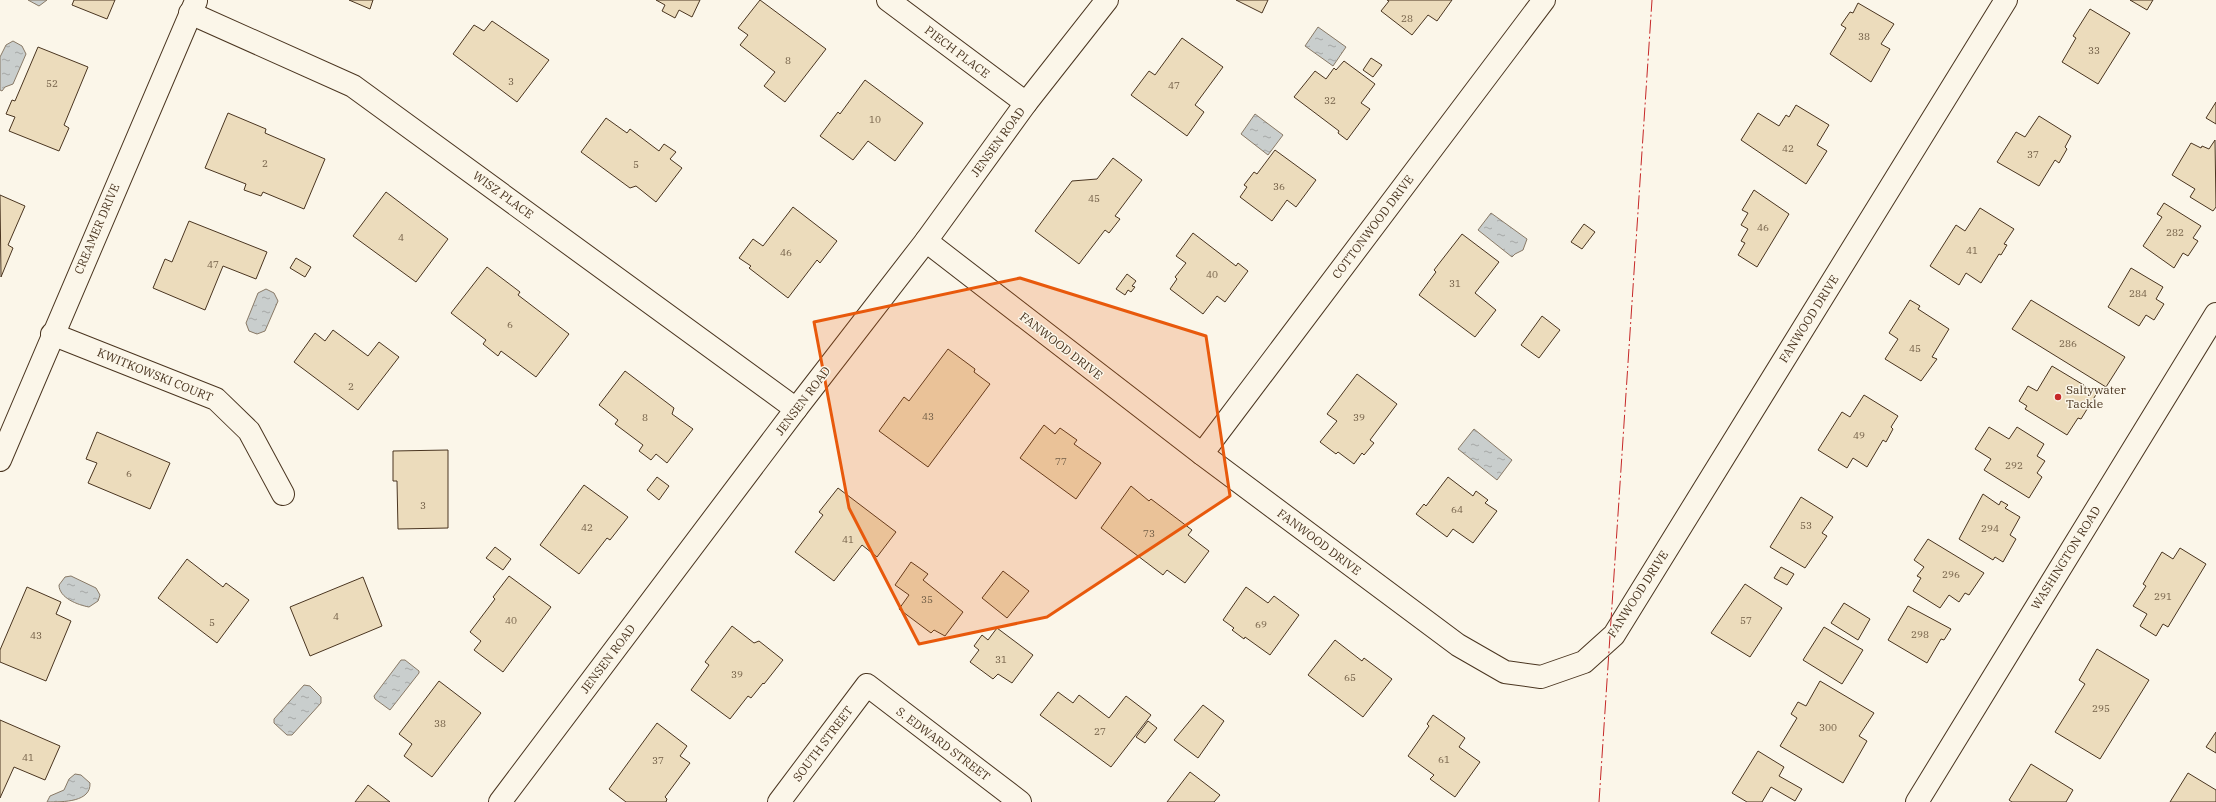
<svg xmlns="http://www.w3.org/2000/svg" width="2216" height="802" viewBox="0 0 2216 802" font-family="'IBM Plex Serif',serif">
  <defs>
    <pattern id="water-ripples" width="26" height="14" patternUnits="userSpaceOnUse"><rect width="26" height="14" fill="#c9cecd"/><path d="M2 4q2-2 4 0t4 0M15 11q2-2 4 0t4 0" fill="none" stroke="#a5a8a6"/></pattern>
  </defs>
  <rect width="100%" height="100%" fill="#fbf6e9"/>
  <g fill="url(#water-ripples)" stroke="#887966">
    <path d="M 28,0 L 47,0 L 39,6 Z"/>
    <path d="M 1318,27 L 1346,47 L 1333,66 L 1305,46 Z"/>
    <path d="M 13,41 L 22,46 L 26,54 L 13,84 L 5,87 L 2,91 L 0,90 L 0,57 L 6,45 Z"/>
    <path d="M 1255,114 L 1283,135 L 1268,155 L 1241,134 Z"/>
    <path d="M 1491,213 L 1527,239 L 1523,250 L 1515,254 L 1512,257 L 1478,230 Z"/>
    <path d="M 266,289 L 274,293 L 278,301 L 265,331 L 257,334 L 249,331 L 246,323 L 258,293 Z"/>
    <path d="M 1474,429 L 1512,460 L 1497,480 L 1458,449 Z"/>
    <path d="M 71,576 L 96,588 L 100,595 L 98,601 L 89,607 C 78,605 59,598 59,585 L 65,577 Z"/>
    <path d="M 401,660 L 405,660 L 419,671 L 419,673 L 390,710 L 375,699 L 374,696 Z"/>
    <path d="M 304,685 L 310,686 L 321,697 L 321,703 L 292,735 L 287,735 L 274,723 L 274,719 Z"/>
    <path d="M 75,774 L 81,775 L 90,783 C 91,802 64,802 47,802 L 50,796 L 64,790 L 69,779 Z"/>
  </g>
  <g fill="#ecdcbc" stroke="#4a3520">
    <path d="M 74,0 L 115,0 L 107,19 L 72,5 Z"/>
    <path d="M 349,0 L 373,0 L 370,9 Z"/>
    <path d="M 656,0 L 700,0 L 692,17 L 679,10 L 675,18 L 662,11 L 665,5 Z"/>
    <path d="M 760,0 L 826,49 L 785,102 L 764,86 L 775,72 L 740,45 L 748,35 L 738,28 Z"/>
    <path d="M 1236,0 L 1268,0 L 1262,13 Z"/>
    <path d="M 1387,0 L 1452,0 L 1437,21 L 1428,15 L 1412,35 L 1381,11 L 1389,1 Z"/>
    <path d="M 2130,0 L 2153,0 L 2147,10 Z"/>
    <path d="M 1858,3 L 1894,24 L 1881,44 L 1890,49 L 1871,82 L 1830,54 L 1846,28 L 1841,25 L 1850,12 L 1853,13 Z"/>
    <path d="M 2090,9 L 2130,33 L 2098,84 L 2062,62 L 2076,38 L 2073,36 Z"/>
    <path d="M 492,21 L 549,60 L 517,102 L 453,54 L 474,25 L 484,31 Z"/>
    <path d="M 1182,38 L 1223,67 L 1195,105 L 1204,112 L 1187,136 L 1131,95 L 1149,71 L 1155,75 Z"/>
    <path d="M 38,47 L 88,67 L 64,125 L 69,128 L 59,151 L 9,131 L 15,117 L 6,114 L 12,100 L 15,101 Z"/>
    <path d="M 1371,58 L 1382,65 L 1373,77 L 1363,70 Z"/>
    <path d="M 1344,61 L 1375,84 L 1361,103 L 1370,109 L 1347,140 L 1338,133 L 1339,131 L 1294,97 L 1315,71 L 1326,79 L 1334,68 L 1336,70 Z"/>
    <path d="M 865,80 L 923,123 L 895,161 L 868,141 L 853,160 L 820,136 L 838,112 L 840,114 Z"/>
    <path d="M 2216,102 L 2216,124 L 2206,118 Z"/>
    <path d="M 1796,105 L 1829,125 L 1817,145 L 1827,151 L 1806,184 L 1741,140 L 1758,113 L 1779,126 L 1786,115 L 1789,117 Z"/>
    <path d="M 228,113 L 266,129 L 265,133 L 325,159 L 304,209 L 263,192 L 261,196 L 244,190 L 246,184 L 205,168 Z"/>
    <path d="M 2039,116 L 2071,136 L 2065,147 L 2067,149 L 2059,163 L 2055,160 L 2039,186 L 1997,162 L 2016,132 L 2025,137 Z"/>
    <path d="M 606,118 L 627,133 L 630,129 L 659,151 L 664,144 L 676,152 L 670,159 L 682,168 L 656,202 L 636,186 L 630,188 L 581,152 Z"/>
    <path d="M 2215,140 L 2216,207 L 2213,211 L 2190,197 L 2195,189 L 2172,175 L 2191,143 L 2201,148 L 2202,146 L 2209,149 Z"/>
    <path d="M 1275,150 L 1316,180 L 1296,207 L 1287,200 L 1272,221 L 1240,197 L 1247,187 L 1244,185 L 1254,172 L 1257,174 Z"/>
    <path d="M 1113,158 L 1142,180 L 1115,216 L 1120,219 L 1109,233 L 1105,230 L 1079,264 L 1035,231 L 1072,181 L 1097,179 Z"/>
    <path d="M 1754,190 L 1789,214 L 1757,267 L 1738,255 L 1745,243 L 1741,241 L 1748,229 L 1741,225 L 1748,213 L 1742,210 Z"/>
    <path d="M 386,192 L 448,239 L 416,282 L 353,236 Z"/>
    <path d="M 0,195 L 25,206 L 8,245 L 13,248 L 1,277 Z"/>
    <path d="M 2164,203 L 2201,226 L 2193,238 L 2198,241 L 2188,256 L 2183,253 L 2174,268 L 2143,246 L 2162,217 L 2157,214 Z"/>
    <path d="M 793,207 L 837,241 L 820,263 L 817,260 L 788,298 L 749,268 L 751,266 L 739,258 L 753,239 L 763,246 Z"/>
    <path d="M 1980,208 L 2014,229 L 2004,244 L 2007,245 L 2001,255 L 1999,254 L 1981,283 L 1966,273 L 1959,285 L 1930,266 L 1956,225 L 1965,231 Z"/>
    <path d="M 189,221 L 267,252 L 256,279 L 223,266 L 205,310 L 153,288 L 165,259 L 172,262 Z"/>
    <path d="M 1584,224 L 1595,232 L 1582,249 L 1571,242 Z"/>
    <path d="M 1193,233 L 1236,266 L 1238,263 L 1248,271 L 1225,302 L 1217,296 L 1203,314 L 1170,289 L 1177,279 L 1175,277 L 1186,263 L 1176,256 Z"/>
    <path d="M 1462,234 L 1499,262 L 1475,293 L 1496,310 L 1475,337 L 1419,295 L 1436,272 L 1434,270 Z"/>
    <path d="M 296,258 L 311,267 L 305,277 L 290,268 Z"/>
    <path d="M 487,267 L 520,292 L 518,295 L 569,334 L 536,377 L 501,351 L 498,356 L 483,344 L 486,340 L 451,313 Z"/>
    <path d="M 2131,268 L 2163,287 L 2156,299 L 2164,304 L 2154,320 L 2146,315 L 2139,326 L 2108,307 Z"/>
    <path d="M 1127,274 L 1136,281 L 1132,286 L 1135,287 L 1131,292 L 1128,290 L 1125,295 L 1116,289 Z"/>
    <path d="M 1910,300 L 1920,306 L 1918,309 L 1949,329 L 1932,357 L 1937,359 L 1921,381 L 1885,359 L 1898,339 L 1889,333 Z"/>
    <path d="M 2031,300 L 2125,357 L 2106,387 L 2012,329 Z"/>
    <path d="M 1542,316 L 1560,330 L 1539,358 L 1521,345 Z"/>
    <path d="M 333,330 L 368,356 L 379,342 L 399,357 L 358,410 L 294,362 L 315,333 L 325,341 Z"/>
    <path d="M 948,349 L 975,369 L 974,372 L 990,384 L 928,467 L 879,431 L 904,397 L 909,401 Z"/>
    <path d="M 2052,366 L 2097,393 L 2081,419 L 2078,418 L 2067,435 L 2025,409 L 2027,406 L 2019,401 L 2028,386 L 2037,391 Z"/>
    <path d="M 625,371 L 674,408 L 672,414 L 693,429 L 667,463 L 656,454 L 651,460 L 639,451 L 643,445 L 615,424 L 618,420 L 599,405 Z"/>
    <path d="M 1357,374 L 1397,404 L 1370,440 L 1374,443 L 1364,455 L 1362,453 L 1354,464 L 1338,452 L 1336,454 L 1320,442 L 1337,421 L 1327,414 Z"/>
    <path d="M 1864,395 L 1898,416 L 1891,427 L 1893,429 L 1886,442 L 1883,440 L 1867,467 L 1853,458 L 1847,468 L 1818,450 L 1842,412 L 1850,417 Z"/>
    <path d="M 1044,425 L 1055,434 L 1060,428 L 1077,440 L 1074,444 L 1101,463 L 1076,499 L 1020,458 Z"/>
    <path d="M 1989,427 L 2009,439 L 2017,427 L 2044,444 L 2037,456 L 2045,461 L 2037,473 L 2042,477 L 2029,498 L 1984,470 L 1991,459 L 1975,449 Z"/>
    <path d="M 97,432 L 170,463 L 150,509 L 88,483 L 97,463 L 86,459 Z"/>
    <path d="M 448,450 L 448,528 L 398,529 L 397,481 L 393,481 L 393,451 Z"/>
    <path d="M 657,477 L 669,486 L 659,500 L 647,490 Z"/>
    <path d="M 1448,477 L 1473,496 L 1476,491 L 1488,500 L 1485,503 L 1497,511 L 1473,543 L 1453,529 L 1447,537 L 1416,514 L 1424,504 L 1426,506 Z"/>
    <path d="M 584,485 L 628,517 L 610,540 L 607,538 L 579,574 L 540,545 Z"/>
    <path d="M 1131,486 L 1149,501 L 1151,499 L 1192,530 L 1188,535 L 1209,551 L 1185,583 L 1167,570 L 1163,575 L 1101,528 Z"/>
    <path d="M 838,488 L 896,532 L 877,557 L 862,545 L 834,581 L 795,552 L 823,515 L 819,512 Z"/>
    <path d="M 1983,494 L 1999,505 L 2001,501 L 2008,505 L 2005,508 L 2020,517 L 2010,535 L 2016,539 L 2003,562 L 1995,557 L 1993,560 L 1959,539 Z"/>
    <path d="M 1801,497 L 1833,517 L 1822,533 L 1827,536 L 1805,568 L 1770,547 Z"/>
    <path d="M 1928,539 L 1984,573 L 1969,595 L 1965,593 L 1959,602 L 1949,595 L 1940,608 L 1913,591 L 1921,578 L 1917,576 L 1924,567 L 1914,560 Z"/>
    <path d="M 495,547 L 511,559 L 503,570 L 486,558 Z"/>
    <path d="M 2180,548 L 2206,564 L 2168,627 L 2163,624 L 2156,636 L 2140,626 L 2147,614 L 2133,606 L 2146,586 L 2143,584 L 2162,552 L 2173,559 Z"/>
    <path d="M 187,559 L 223,587 L 226,583 L 249,600 L 217,643 L 158,598 Z"/>
    <path d="M 911,562 L 928,574 L 923,580 L 963,612 L 945,636 L 934,630 L 931,633 L 899,609 L 909,595 L 895,585 Z"/>
    <path d="M 1781,567 L 1794,574 L 1787,585 L 1774,578 Z"/>
    <path d="M 1003,571 L 1029,591 L 1007,618 L 982,598 Z"/>
    <path d="M 509,576 L 551,607 L 503,672 L 474,650 L 481,641 L 470,632 L 495,599 L 493,597 Z"/>
    <path d="M 363,577 L 382,626 L 310,656 L 290,607 Z"/>
    <path d="M 1745,584 L 1782,608 L 1750,657 L 1711,633 Z"/>
    <path d="M 27,587 L 61,602 L 56,614 L 71,621 L 46,681 L 0,662 L 0,650 Z"/>
    <path d="M 1246,587 L 1268,603 L 1274,596 L 1299,615 L 1270,655 L 1245,637 L 1244,639 L 1232,630 L 1234,628 L 1223,620 Z"/>
    <path d="M 1844,603 L 1870,619 L 1858,640 L 1831,623 Z"/>
    <path d="M 1908,606 L 1951,629 L 1944,640 L 1941,639 L 1927,663 L 1888,640 Z"/>
    <path d="M 732,626 L 754,643 L 759,641 L 783,660 L 764,684 L 763,683 L 751,698 L 748,696 L 730,719 L 691,690 L 709,665 L 705,662 Z"/>
    <path d="M 1824,627 L 1863,650 L 1842,684 L 1803,660 Z"/>
    <path d="M 997,628 L 1033,655 L 1012,683 L 998,674 L 993,679 L 970,662 L 979,650 L 974,646 L 982,635 L 988,640 Z"/>
    <path d="M 1335,640 L 1362,661 L 1364,658 L 1392,679 L 1363,717 L 1308,675 Z"/>
    <path d="M 2097,649 L 2149,680 L 2100,759 L 2055,732 L 2085,684 L 2079,680 Z"/>
    <path d="M 439,681 L 481,713 L 432,777 L 404,756 L 412,744 L 399,734 Z"/>
    <path d="M 1820,681 L 1874,713 L 1859,736 L 1867,741 L 1843,783 L 1780,746 L 1797,718 L 1791,714 L 1798,702 L 1806,706 Z"/>
    <path d="M 1058,692 L 1073,703 L 1079,695 L 1109,718 L 1126,696 L 1151,715 L 1111,767 L 1040,715 Z"/>
    <path d="M 1203,705 L 1224,721 L 1198,758 L 1174,740 Z"/>
    <path d="M 1433,715 L 1465,738 L 1459,747 L 1480,762 L 1455,797 L 1430,779 L 1434,775 L 1408,756 L 1429,726 L 1427,724 Z"/>
    <path d="M 0,720 L 60,746 L 45,780 L 14,767 L 0,798 Z"/>
    <path d="M 1148,721 L 1157,728 L 1145,743 L 1136,737 Z"/>
    <path d="M 657,723 L 687,746 L 680,756 L 690,763 L 665,797 L 667,799 L 666,802 L 626,802 L 609,789 Z"/>
    <path d="M 2216,732 L 2216,753 L 2206,747 Z"/>
    <path d="M 1758,751 L 1784,767 L 1779,776 L 1802,789 L 1795,801 L 1771,787 L 1762,802 L 1747,802 L 1732,793 Z"/>
    <path d="M 2031,764 L 2073,790 L 2066,802 L 2012,802 L 2009,800 Z"/>
    <path d="M 1190,772 L 1220,795 L 1214,802 L 1167,802 Z"/>
    <path d="M 2188,773 L 2216,790 L 2216,802 L 2170,802 Z"/>
    <path d="M 368,785 L 390,802 L 355,802 Z"/>
  </g>
  <g fill="none" stroke-linecap="round" stroke-linejoin="round">
    <defs>
      <g id="street">
        <path d="M 888,0 L 1026,103"/>
        <path d="M 190,13 L 353,86 L 796,409"/>
        <path d="M 926,241 L 1202,454 L 1458,645 L 1505,672 L 1541,677 L 1584,662 L 1614,635 L 2006,0"/>
        <path d="M 52,334 L 216,399 L 249,431 L 283,494"/>
        <path d="M 1202,454 L 1544,0"/>
        <path d="M 0,460 L 196,1"/>
        <path d="M 500,802 L 796,409 L 926,241 L 1026,103 L 1107,0"/>
        <path d="M 779,802 L 867,685 L 1020,802"/>
      </g>
      <path id="primary" d="M 1917,802 L 2216,314"/>
    </defs>
    <use href="#street" stroke="#4a3520" stroke-width="24"/>
    <use href="#primary" stroke="#4a3520" stroke-width="24"/>
    <use href="#street" stroke="#fbf6e9" stroke-width="22"/>
    <use href="#primary" stroke="#fbf6e9" stroke-width="22"/>
    <path stroke="#c62828" stroke-width="1" stroke-dasharray="14 3 2 3" stroke-linecap="butt" d="M 1599,802 L 1652,0"/>
  </g>
  <path fill="#e8590c" fill-opacity="0.2" stroke="#e8590c" stroke-width="3" stroke-linejoin="round" d="M 1020,278 L 1206,336 L 1230,496 L 1047,617 L 919,644 L 849,508 L 814,322 Z"/>
  <circle fill="#c62828" stroke="#fbf6e9" stroke-width="1.5" cx="2058" cy="397" r="4"/>
  <g text-anchor="middle" stroke-width="3" stroke-linejoin="round" paint-order="stroke">
    <g font-size="10" fill="#725f47">
      <text x="1407" y="22">28</text>
      <text x="1864" y="40">38</text>
      <text x="2094" y="54">33</text>
      <text x="788" y="64">8</text>
      <text x="511" y="85">3</text>
      <text x="52" y="87">52</text>
      <text x="1174" y="89">47</text>
      <text x="1330" y="104">32</text>
      <text x="875" y="123">10</text>
      <text x="1788" y="152">42</text>
      <text x="2033" y="158">37</text>
      <text x="265" y="167">2</text>
      <text x="636" y="168">5</text>
      <text x="1279" y="190">36</text>
      <text x="1094" y="202">45</text>
      <text x="1763" y="231">46</text>
      <text x="2175" y="236">282</text>
      <text x="401" y="241">4</text>
      <text x="1972" y="254">41</text>
      <text x="786" y="256">46</text>
      <text x="213" y="268">47</text>
      <text x="1212" y="278">40</text>
      <text x="1455" y="287">31</text>
      <text x="2138" y="297">284</text>
      <text x="510" y="328">6</text>
      <text x="2068" y="347">286</text>
      <text x="1915" y="352">45</text>
      <text x="351" y="390">2</text>
      <text x="928" y="420">43</text>
      <text x="645" y="421">8</text>
      <text x="1359" y="421">39</text>
      <text x="1859" y="439">49</text>
      <text x="1061" y="465">77</text>
      <text x="2014" y="469">292</text>
      <text x="129" y="477">6</text>
      <text x="423" y="509">3</text>
      <text x="1457" y="513">64</text>
      <text x="1806" y="529">53</text>
      <text x="587" y="531">42</text>
      <text x="1990" y="532">294</text>
      <text x="1149" y="537">73</text>
      <text x="848" y="543">41</text>
      <text x="1951" y="578">296</text>
      <text x="2163" y="600">291</text>
      <text x="927" y="603">35</text>
      <text x="336" y="620">4</text>
      <text x="511" y="624">40</text>
      <text x="1746" y="624">57</text>
      <text x="212" y="626">5</text>
      <text x="1261" y="628">69</text>
      <text x="1920" y="638">298</text>
      <text x="36" y="639">43</text>
      <text x="1001" y="663">31</text>
      <text x="737" y="678">39</text>
      <text x="1350" y="681">65</text>
      <text x="2101" y="712">295</text>
      <text x="440" y="727">38</text>
      <text x="1828" y="731">300</text>
      <text x="1100" y="735">27</text>
      <text x="28" y="761">41</text>
      <text x="1444" y="763">61</text>
      <text x="658" y="764">37</text>
    </g>
    <g font-size="12" fill="#4a3520" stroke="#fbf6e9">
      <text transform="translate(957 52) rotate(37)" y="4">PIECH PLACE</text>
      <text transform="translate(998 142) rotate(-54)" y="4">JENSEN ROAD</text>
      <text transform="translate(503 195) rotate(36)" y="4">WISZ PLACE</text>
      <text transform="translate(1373 227) rotate(-53)" y="4">COTTONWOOD DRIVE</text>
      <text transform="translate(97 229) rotate(-67)" y="4">CREAMER DRIVE</text>
      <text transform="translate(1809 319) rotate(-58)" y="4">FANWOOD DRIVE</text>
      <text transform="translate(1061 346) rotate(38)" y="4">FANWOOD DRIVE</text>
      <text transform="translate(155 375) rotate(22)" y="4">KWITKOWSKI COURT</text>
      <text transform="translate(803 401) rotate(-53)" y="4">JENSEN ROAD</text>
      <text transform="translate(1319 542) rotate(37)" y="4">FANWOOD DRIVE</text>
      <text transform="translate(2066 558) rotate(-58)" y="4">WASHINGTON ROAD</text>
      <text transform="translate(1638 594) rotate(-57)" y="4">FANWOOD DRIVE</text>
      <text transform="translate(608 659) rotate(-53)" y="4">JENSEN ROAD</text>
      <text transform="translate(823 744) rotate(-53)" y="4">SOUTH STREET</text>
      <text transform="translate(943 744) rotate(37)" y="4">S. EDWARD STREET</text>
    </g>
    <g font-size="12" fill="#4a3520" stroke="#fbf6e9" text-anchor="start">
      <text x="2066" y="394">Saltywater<tspan x="2066" dy="14">Tackle</tspan></text>
    </g>
  </g>
</svg>
